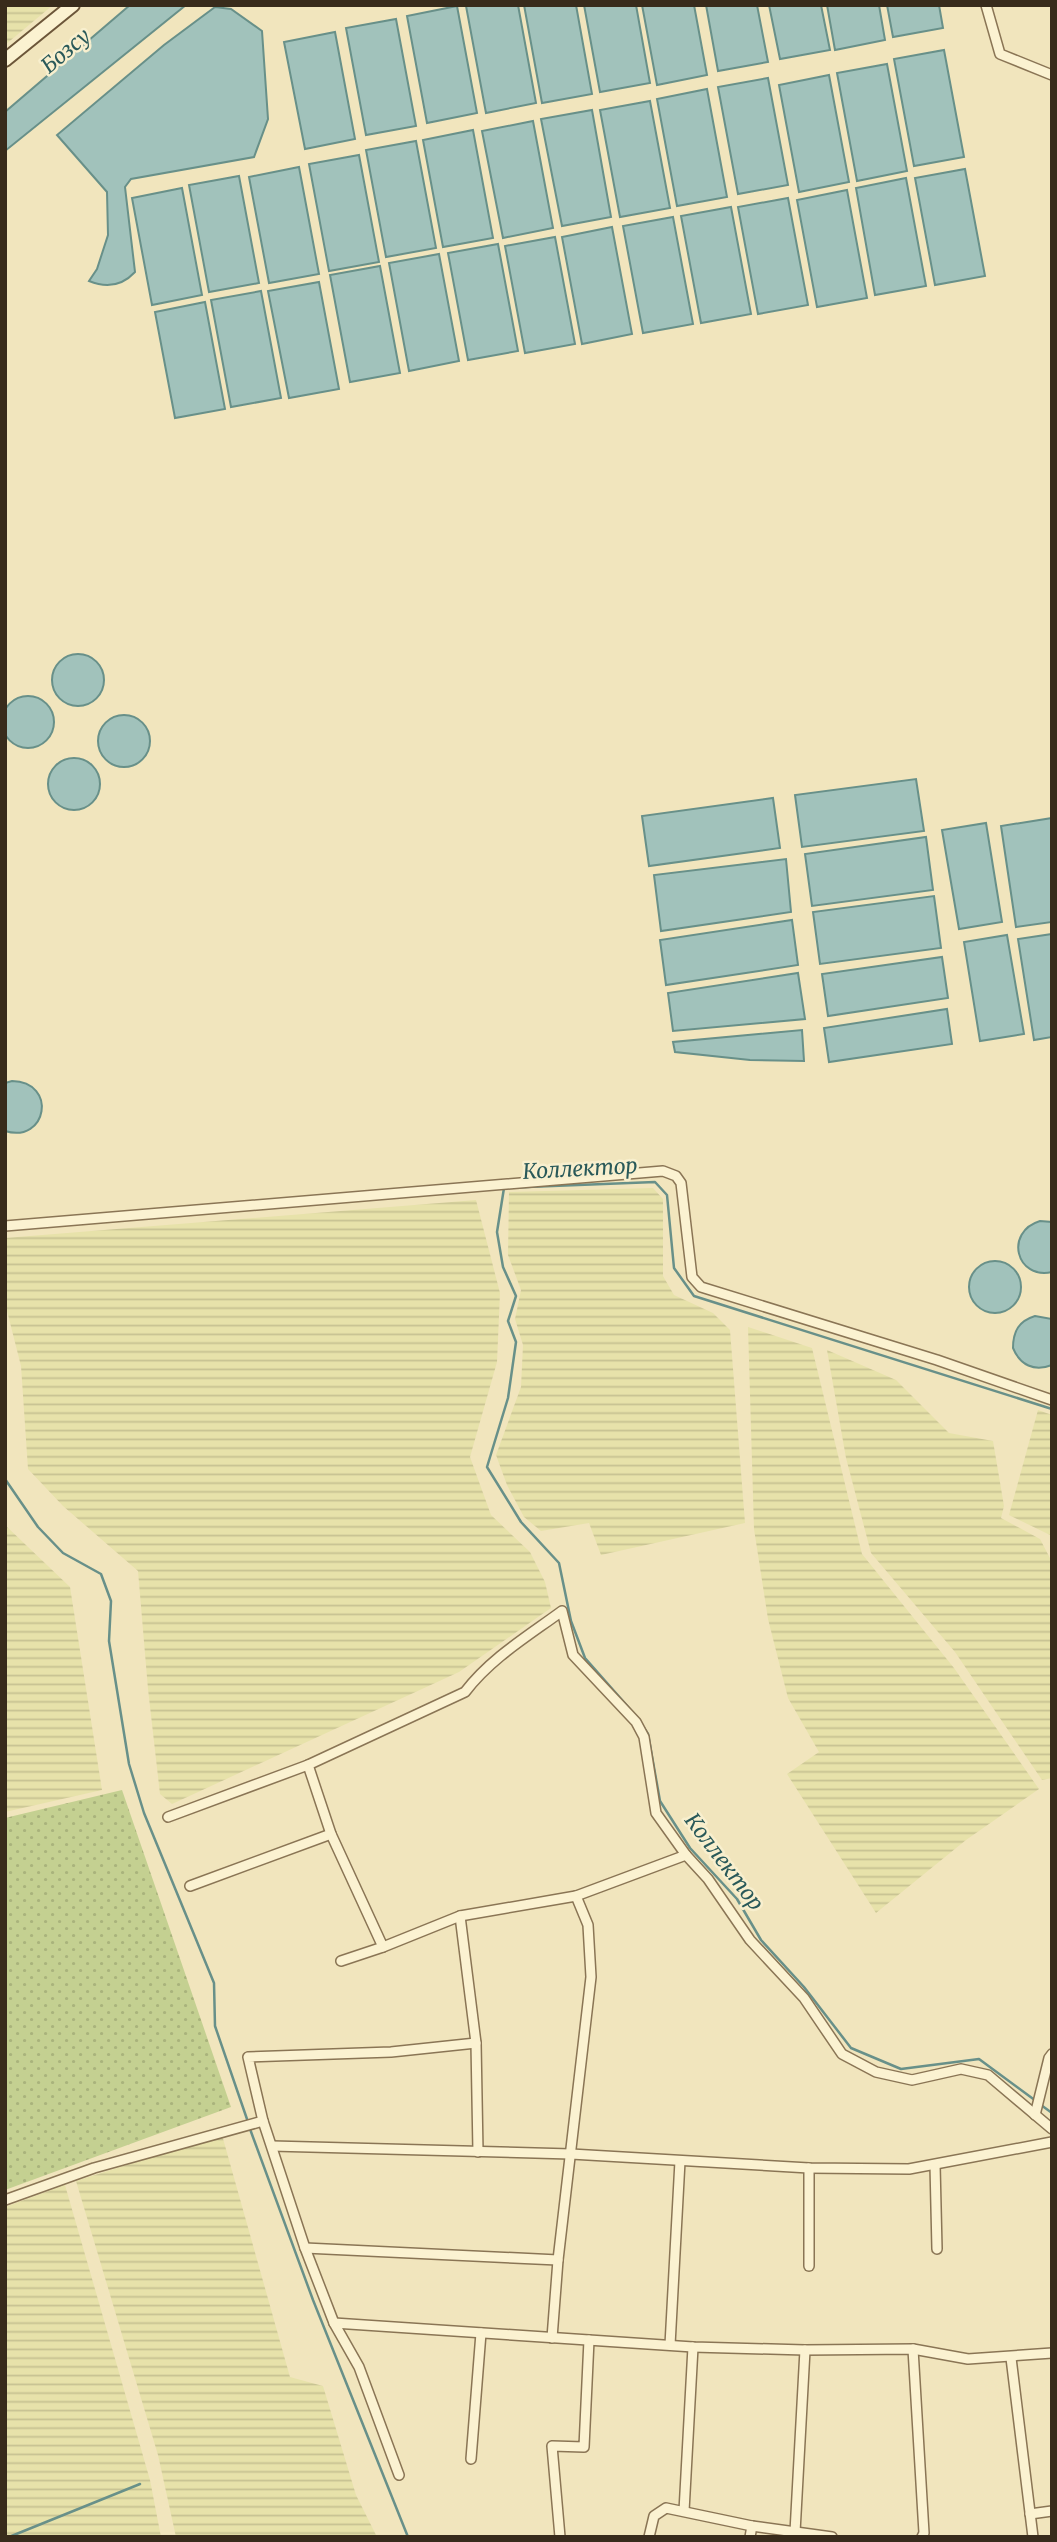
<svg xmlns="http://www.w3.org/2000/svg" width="1057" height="2542" viewBox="0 0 1057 2542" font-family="Merriweather,serif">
  <defs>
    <pattern id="farmland-rules" width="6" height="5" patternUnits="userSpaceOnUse" patternTransform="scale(1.75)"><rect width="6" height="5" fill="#e7e2aa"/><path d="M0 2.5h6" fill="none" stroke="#c7c292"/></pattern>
    <pattern id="grass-dots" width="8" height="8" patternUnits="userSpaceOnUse" patternTransform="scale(1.75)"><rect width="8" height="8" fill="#c4d091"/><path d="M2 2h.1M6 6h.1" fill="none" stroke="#a9b37c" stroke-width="1.8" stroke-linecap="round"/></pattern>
  </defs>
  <rect width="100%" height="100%" fill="#f1e5bd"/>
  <g fill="url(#farmland-rules)">
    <path d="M 5,5 L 53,5 L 5,45 Z"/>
    <path d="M 653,1188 L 663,1199 L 663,1276 L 674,1295 L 713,1313 L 730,1330 L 745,1523 L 601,1555 L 589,1523 L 541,1531 L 524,1517 L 507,1485 L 496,1455 L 521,1387 L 523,1345 L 515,1319 L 521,1290 L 508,1255 L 509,1192 Z"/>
    <path d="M 476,1200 L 500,1293 L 497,1362 L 470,1457 L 491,1515 L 530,1552 L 545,1582 L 551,1608 L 459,1672 L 172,1804 L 160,1794 L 148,1689 L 138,1571 L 63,1506 L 28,1469 L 21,1366 L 5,1303 L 5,1238 Z"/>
    <path d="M 748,1327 L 812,1348 L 862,1554 L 954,1668 L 1039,1789 L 966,1840 L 876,1913 L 787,1774 L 819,1752 L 788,1698 L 768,1619 L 754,1529 Z"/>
    <path d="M 827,1350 L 896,1380 L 949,1433 L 993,1441 L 1004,1506 L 1001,1518 L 1040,1539 L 1052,1562 L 1052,1778 L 1042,1780 L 955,1652 L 871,1553 L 846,1458 Z"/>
    <path d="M 1038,1410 L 1052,1415 L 1052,1539 L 1050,1535 L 1009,1515 Z"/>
    <path d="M 5,1525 L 70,1587 L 102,1790 L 5,1812 Z"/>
    <path d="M 222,2135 L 290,2377 L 323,2386 L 356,2495 L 377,2537 L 176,2537 L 158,2455 L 76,2181 Z"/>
    <path d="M 65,2185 L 150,2480 L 161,2537 L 5,2537 L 5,2207 Z"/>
  </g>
  <path fill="url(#grass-dots)" d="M 122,1790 L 231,2107 L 5,2190 L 5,1818 Z"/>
  <g fill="#a1c2bb" stroke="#689089" stroke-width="2">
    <path d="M 130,5 L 186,5 L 5,151 L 5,112 Z"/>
    <path d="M 518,5 L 536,103 L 486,113 L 466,6 Z"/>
    <path d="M 524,5 L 576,5 L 592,94 L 542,103 Z"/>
    <path d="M 584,5 L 636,5 L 650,83 L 600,92 Z"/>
    <path d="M 642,5 L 694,5 L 707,75 L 657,85 Z"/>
    <path d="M 706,5 L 757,5 L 768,62 L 718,71 Z"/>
    <path d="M 769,5 L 821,5 L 830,50 L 780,59 Z"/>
    <path d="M 827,5 L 879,5 L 885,40 L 835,50 Z"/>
    <path d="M 887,5 L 939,5 L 943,28 L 893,37 Z"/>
    <path d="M 457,6 L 477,113 L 427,123 L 407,16 Z"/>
    <path d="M 215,7 L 231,9 L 262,31 L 268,119 L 254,157 L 131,179 L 125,187 L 135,272 C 122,286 106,288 89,281 L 97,269 L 108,235 L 107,192 L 57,135 L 164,45 Z"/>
    <path d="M 396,19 L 416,126 L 366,135 L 346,28 Z"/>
    <path d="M 335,32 L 355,139 L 305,149 L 284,42 Z"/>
    <path d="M 944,50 L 964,157 L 914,166 L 894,59 Z"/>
    <path d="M 887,64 L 907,171 L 857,181 L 837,73 Z"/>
    <path d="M 829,75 L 849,182 L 799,192 L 779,85 Z"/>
    <path d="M 768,78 L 788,185 L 738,194 L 718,87 Z"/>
    <path d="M 707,89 L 727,197 L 677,206 L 657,99 Z"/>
    <path d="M 650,101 L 670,208 L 620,217 L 600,110 Z"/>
    <path d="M 592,110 L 611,217 L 562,226 L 541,119 Z"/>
    <path d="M 533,121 L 553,228 L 503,238 L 482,131 Z"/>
    <path d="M 473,130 L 493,238 L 443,247 L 423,140 Z"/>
    <path d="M 416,141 L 436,248 L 386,257 L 366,150 Z"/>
    <path d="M 359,155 L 379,262 L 329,271 L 309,164 Z"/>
    <path d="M 299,167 L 319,274 L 269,283 L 249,177 Z"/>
    <path d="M 965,169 L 985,276 L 935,285 L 915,178 Z"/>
    <path d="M 239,176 L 259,283 L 209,292 L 189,185 Z"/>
    <path d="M 906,178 L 926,286 L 875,295 L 856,188 Z"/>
    <path d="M 182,188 L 202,295 L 152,305 L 132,198 Z"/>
    <path d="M 847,190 L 867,298 L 817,307 L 797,200 Z"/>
    <path d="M 788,198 L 808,305 L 758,314 L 738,207 Z"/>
    <path d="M 731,207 L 751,314 L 701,323 L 681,216 Z"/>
    <path d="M 673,217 L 693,324 L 643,333 L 623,226 Z"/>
    <path d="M 612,227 L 632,334 L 582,344 L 562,237 Z"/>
    <path d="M 555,237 L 575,344 L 525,353 L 505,246 Z"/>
    <path d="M 498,244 L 518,351 L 468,360 L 448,253 Z"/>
    <path d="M 439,254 L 459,361 L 409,371 L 389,263 Z"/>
    <path d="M 380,266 L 400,373 L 350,382 L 330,275 Z"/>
    <path d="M 319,282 L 339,389 L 289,398 L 268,291 Z"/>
    <path d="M 261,291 L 281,398 L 231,407 L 211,300 Z"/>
    <path d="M 205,302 L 225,409 L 175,418 L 155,312 Z"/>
    <circle cx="78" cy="680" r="26"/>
    <circle cx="28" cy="722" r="26"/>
    <circle cx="124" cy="741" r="26"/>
    <circle cx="74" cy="784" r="26"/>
    <path d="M 916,779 L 924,831 L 802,847 L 795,795 Z"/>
    <path d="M 773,798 L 780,848 L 649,866 L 642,816 Z"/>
    <path d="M 1052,818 L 1052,922 L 1016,927 L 1001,826 Z"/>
    <path d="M 986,823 L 1002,922 L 959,929 L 942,830 Z"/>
    <path d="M 926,837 L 933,890 L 812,906 L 805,854 Z"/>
    <path d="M 786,859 L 791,912 L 661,931 L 654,875 Z"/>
    <path d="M 934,896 L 941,948 L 820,964 L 813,912 Z"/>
    <path d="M 792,920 L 798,965 L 666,985 L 660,940 Z"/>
    <path d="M 1052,934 L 1052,1037 L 1034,1040 L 1018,939 Z"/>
    <path d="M 1007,935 L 1024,1034 L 980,1041 L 964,942 Z"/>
    <path d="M 942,957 L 948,998 L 828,1016 L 822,974 Z"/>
    <path d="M 798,973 L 805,1019 L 673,1031 L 668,993 Z"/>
    <path d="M 947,1009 L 952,1044 L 829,1062 L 824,1028 Z"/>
    <path d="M 802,1030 L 804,1061 L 750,1060 L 675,1052 L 673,1042 Z"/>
    <path d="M 12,1081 C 58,1082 47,1144 5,1131 L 5,1083 Z"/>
    <path d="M 1040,1221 L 1052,1222 L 1052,1272 C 1016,1280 1004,1232 1040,1221 Z"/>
    <circle cx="995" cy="1287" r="26"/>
    <path d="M 1035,1316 L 1052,1319 L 1052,1365 C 1034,1372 1020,1365 1013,1348 C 1013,1331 1019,1321 1035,1316 Z"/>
  </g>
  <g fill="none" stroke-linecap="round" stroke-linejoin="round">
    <g stroke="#689089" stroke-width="2.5">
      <path d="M 5,1479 L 38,1527 L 63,1553 L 101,1574 L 111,1601 L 109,1641 L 129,1764 L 144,1813 L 214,1983 L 215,2026 L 248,2122"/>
      <path d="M 637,1717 L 585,1658 L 571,1621 L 559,1563 L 521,1522 L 487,1467 L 508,1398 L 516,1342 L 508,1321 L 516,1296 L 503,1267 L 497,1232 L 504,1188 L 655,1182 L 667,1195 L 674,1268 L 694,1296 L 1052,1409"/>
      <path d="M 644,1728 L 648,1734 L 660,1801 L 690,1848 L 737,1899 L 761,1940 L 804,1987 L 851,2048 L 901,2069 L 979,2059 L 1036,2101"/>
      <path d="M 1041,2105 L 1052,2113"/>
      <path d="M 250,2129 L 313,2300 L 408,2537"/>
      <path d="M 9,2537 L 140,2484"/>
    </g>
    <defs>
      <g id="street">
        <path d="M 986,5 L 1000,54 L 1052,75"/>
        <path d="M 5,1226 L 663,1171 L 676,1176 L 681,1183 L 692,1277 L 701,1287 L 937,1360 L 1052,1400"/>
        <path d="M 308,1765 L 331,1834 L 383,1947"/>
        <path d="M 168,1817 L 308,1765 L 465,1692 C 491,1658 528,1636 562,1611 L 573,1655 L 636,1722 L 644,1737 L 656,1813 L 686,1855 L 708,1879 L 750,1940 L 804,1998 L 842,2054 L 876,2072 L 912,2080 L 961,2069 L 988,2075 L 1052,2129"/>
        <path d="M 190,1886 L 331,1834"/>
        <path d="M 460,1916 L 476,2043 L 478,2152"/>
        <path d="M 341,1961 L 383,1947 L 460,1916 L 576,1896 L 686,1855"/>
        <path d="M 1035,2115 L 1049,2058 L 1052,2054"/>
        <path d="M 272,2146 L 571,2154 L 809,2168 L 909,2169 L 1052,2142"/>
        <path d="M 935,2165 L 937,2249"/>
        <path d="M 5,2200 L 94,2168 L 263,2121"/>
        <path d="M 305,2248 L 558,2260"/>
        <path d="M 809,2266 L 809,2168"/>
        <path d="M 334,2323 L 693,2347 L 805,2350 L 913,2349 L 968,2359 L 1052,2353"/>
        <path d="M 552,2338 L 558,2260 L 591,1977 L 588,1925 L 576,1896"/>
        <path d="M 670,2345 L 680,2161"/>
        <path d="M 913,2349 L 924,2533 L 922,2537"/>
        <path d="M 1011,2358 L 1033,2537"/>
        <path d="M 471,2459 L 481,2333"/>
        <path d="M 399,2475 L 359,2367 L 334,2323 L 305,2248 L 263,2121 L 248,2057 L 391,2052 L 476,2043"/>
        <path d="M 684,2511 L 693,2347"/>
        <path d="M 1030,2514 L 1052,2511"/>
        <path d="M 795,2532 L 805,2350"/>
        <path d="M 560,2537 L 552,2446 L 584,2447 L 589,2340"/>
        <path d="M 649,2537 L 654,2516 L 666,2508 L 752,2526 L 832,2537"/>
        <path d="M 750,2537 L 752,2526"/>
      </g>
      <path id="secondary" d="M 5,60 L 73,5"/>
    </defs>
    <use href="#street" stroke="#8a7555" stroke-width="12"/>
    <use href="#secondary" stroke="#6c5639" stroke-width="16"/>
    <use href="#street" stroke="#fbf2d1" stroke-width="9"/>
    <use href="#secondary" stroke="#fbf2d1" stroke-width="12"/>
  </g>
  <g text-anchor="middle" stroke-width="5" stroke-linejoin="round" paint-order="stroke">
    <g font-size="21" font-style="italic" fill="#295959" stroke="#f8efce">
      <text transform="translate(66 51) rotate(-40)" y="7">Бозсу</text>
      <text transform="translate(580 1169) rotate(-3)" y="7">Коллектор</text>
      <text transform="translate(724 1862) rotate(53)" y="7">Коллектор</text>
    </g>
  </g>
  <rect width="1057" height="2542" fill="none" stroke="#382b1b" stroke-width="14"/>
</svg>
